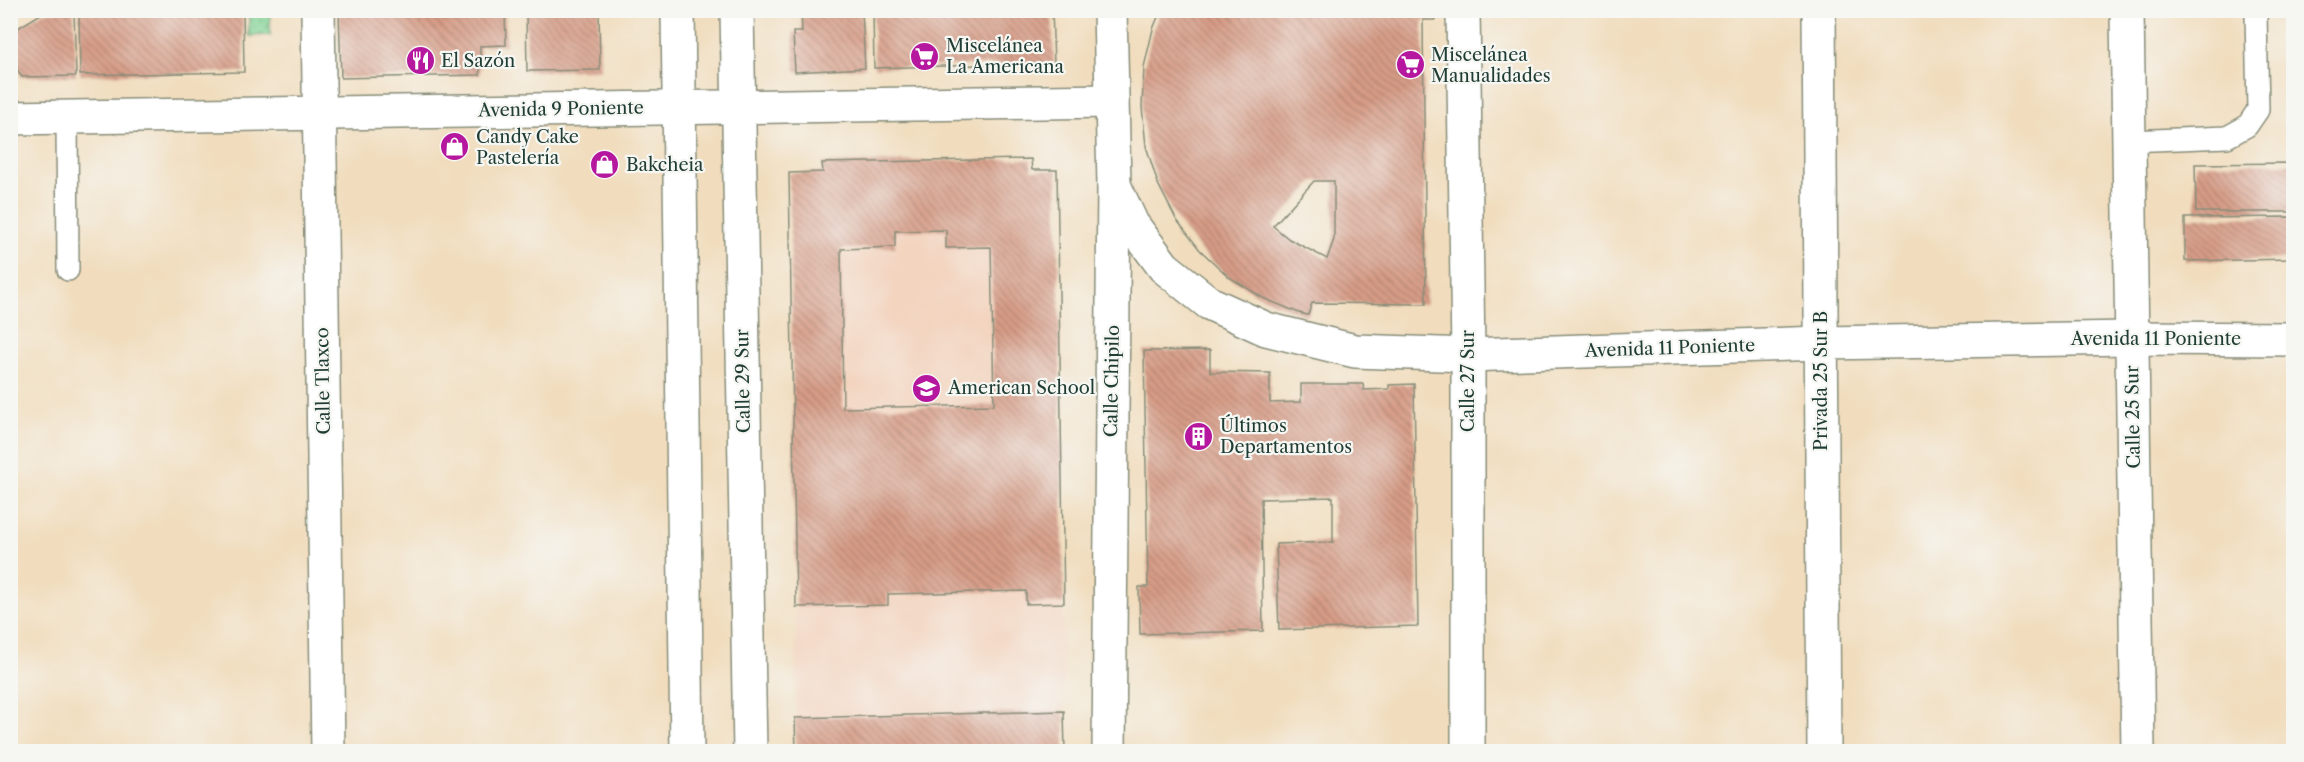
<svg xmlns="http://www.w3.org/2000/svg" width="2304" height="762" viewBox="0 0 2304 762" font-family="'Libre Caslon Text',serif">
  <defs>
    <pattern id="grass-dots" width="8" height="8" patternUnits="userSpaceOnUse" patternTransform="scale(1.5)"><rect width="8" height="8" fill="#82d394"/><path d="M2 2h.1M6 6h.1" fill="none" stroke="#6aac7a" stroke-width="1.8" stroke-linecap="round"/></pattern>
    <pattern id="building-back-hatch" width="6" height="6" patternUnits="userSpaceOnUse" patternTransform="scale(1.5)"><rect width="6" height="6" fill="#d79c86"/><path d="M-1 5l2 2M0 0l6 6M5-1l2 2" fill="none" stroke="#ae806e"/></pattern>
  </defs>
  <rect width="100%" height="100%" fill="#f6f6f2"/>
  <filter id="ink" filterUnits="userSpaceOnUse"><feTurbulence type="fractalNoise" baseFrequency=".0167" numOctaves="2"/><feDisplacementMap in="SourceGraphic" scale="12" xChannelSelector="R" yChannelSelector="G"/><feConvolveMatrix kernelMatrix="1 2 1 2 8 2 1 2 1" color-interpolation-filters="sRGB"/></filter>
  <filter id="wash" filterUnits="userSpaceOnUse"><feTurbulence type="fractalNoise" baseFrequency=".008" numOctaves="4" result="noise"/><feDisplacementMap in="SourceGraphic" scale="24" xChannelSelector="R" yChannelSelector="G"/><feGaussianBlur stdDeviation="1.35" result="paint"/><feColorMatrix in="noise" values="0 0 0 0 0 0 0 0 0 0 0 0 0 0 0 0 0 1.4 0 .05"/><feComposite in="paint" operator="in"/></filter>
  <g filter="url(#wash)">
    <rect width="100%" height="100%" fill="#f1ddbe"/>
    <path fill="#f3d4bf" d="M 1031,159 L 1032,170 L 1057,170 L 1065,751 L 796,751 L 796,607 L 789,173 L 822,172 L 822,163 Z"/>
    <path fill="url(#grass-dots)" stroke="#508864" stroke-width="1.5" d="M 249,11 L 270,11 L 270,35 L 249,36 Z"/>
    <g id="blocks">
      <g fill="url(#building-back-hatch)" fill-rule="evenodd">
        <path d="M 79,10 L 243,10 L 244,72 L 80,75 Z"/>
        <path d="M 339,10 L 505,10 L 506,45 L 480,46 L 480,75 L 341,78 Z"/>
        <path d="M 526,10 L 599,10 L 600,70 L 527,71 Z"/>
        <path d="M 801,10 L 862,10 L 865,68 L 795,72 L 793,32 L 802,32 Z"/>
        <path d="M 873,10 L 1052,10 L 1054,63 L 874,68 Z"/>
        <path d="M 1161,10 L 1434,10 L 1435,20 L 1423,20 L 1426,304 L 1312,303 L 1308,315 L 1299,313 L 1263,298 L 1229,277 L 1200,250 L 1176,219 L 1158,184 L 1146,146 L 1142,107 L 1144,67 L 1153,29 ZM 1314,181 L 1334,181 L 1334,239 L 1327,259 L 1289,239 L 1273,226 Z"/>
        <path d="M 74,11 L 76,76 L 22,77 L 10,59 L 10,33 L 44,12 Z"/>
        <path d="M 1031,159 L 1032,170 L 1057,170 L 1064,603 L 1026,604 L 1026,591 L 888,594 L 888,605 L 796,607 L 789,173 L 823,172 L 822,163 ZM 946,230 L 946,248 L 991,247 L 994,405 L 843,408 L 841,249 L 895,247 L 895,231 Z"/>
        <path d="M 2294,163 L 2294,212 L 2196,212 L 2195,164 Z"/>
        <path d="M 2294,217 L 2294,259 L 2185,261 L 2185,218 Z"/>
        <path d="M 1210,350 L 1210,372 L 1270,373 L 1270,403 L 1301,402 L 1301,384 L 1363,384 L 1364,390 L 1389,389 L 1389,385 L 1414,384 L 1418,626 L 1279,630 L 1276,544 L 1333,542 L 1333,497 L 1261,499 L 1263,631 L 1140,634 L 1139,587 L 1148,587 L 1144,351 Z"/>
        <path d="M 1064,711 L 1065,752 L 796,752 L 795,718 Z"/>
      </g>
    </g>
  </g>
  <g filter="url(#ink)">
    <use href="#blocks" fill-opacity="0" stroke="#888d79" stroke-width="1.5"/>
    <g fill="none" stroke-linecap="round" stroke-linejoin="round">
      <defs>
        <g id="service">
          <path d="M 67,118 L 68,270"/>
          <path d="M 2129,141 L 2227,137 L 2247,126 L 2258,110 L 2256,14"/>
        </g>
        <g id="minor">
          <path d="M 318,10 L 328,752"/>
          <path d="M 678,10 L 687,752"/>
          <path d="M 737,10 L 750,752"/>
          <path d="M 1463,10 L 1468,355 L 1468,752"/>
          <path d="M 1819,10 L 1824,752"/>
          <path d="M 2127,10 L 2138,752"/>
          <path d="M 10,118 L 1112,101"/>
          <path d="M 1114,185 L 1132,224 L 1164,267 L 1209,303 L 1266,329 L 1355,351 L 1468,355 L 1821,343 L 2132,338 L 2294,339"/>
          <path d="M 1109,752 L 1114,185 L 1110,10"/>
        </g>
      </defs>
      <use href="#service" stroke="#888d79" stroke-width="24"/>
      <use href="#minor" stroke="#888d79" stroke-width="36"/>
      <use href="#service" stroke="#fff" stroke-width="21"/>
      <use href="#minor" stroke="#fff" stroke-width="33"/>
    </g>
  </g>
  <defs>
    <symbol id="supermarket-disc" viewBox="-11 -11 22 22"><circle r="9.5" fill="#b5179e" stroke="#f6f6f2"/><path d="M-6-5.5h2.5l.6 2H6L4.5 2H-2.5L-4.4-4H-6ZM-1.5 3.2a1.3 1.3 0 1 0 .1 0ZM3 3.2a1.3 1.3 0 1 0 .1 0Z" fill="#fff"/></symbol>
    <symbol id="restaurant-disc" viewBox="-11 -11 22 22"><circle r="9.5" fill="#b5179e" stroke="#f6f6f2"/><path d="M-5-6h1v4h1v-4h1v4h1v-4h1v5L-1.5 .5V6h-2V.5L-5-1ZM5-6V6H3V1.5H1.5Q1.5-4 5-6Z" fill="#fff"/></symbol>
    <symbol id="shop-disc" viewBox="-11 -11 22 22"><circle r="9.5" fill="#b5179e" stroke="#f6f6f2"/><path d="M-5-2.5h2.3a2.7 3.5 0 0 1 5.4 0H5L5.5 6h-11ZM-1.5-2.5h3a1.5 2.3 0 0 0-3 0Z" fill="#fff"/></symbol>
    <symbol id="school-disc" viewBox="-11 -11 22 22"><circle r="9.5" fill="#b5179e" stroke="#f6f6f2"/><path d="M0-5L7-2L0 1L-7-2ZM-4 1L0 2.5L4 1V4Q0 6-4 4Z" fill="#fff"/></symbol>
    <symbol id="building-disc" viewBox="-11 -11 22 22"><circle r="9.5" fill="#b5179e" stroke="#f6f6f2"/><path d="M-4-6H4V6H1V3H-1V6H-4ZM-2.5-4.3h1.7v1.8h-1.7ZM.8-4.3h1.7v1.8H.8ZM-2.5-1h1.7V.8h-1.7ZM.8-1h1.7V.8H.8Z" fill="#fff"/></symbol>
  </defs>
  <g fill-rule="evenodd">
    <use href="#supermarket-disc" x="908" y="40" width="33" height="33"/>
    <use href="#restaurant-disc" x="404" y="44" width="33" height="33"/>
    <use href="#supermarket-disc" x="1394" y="48" width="33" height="33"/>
    <use href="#shop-disc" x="438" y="130" width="33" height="33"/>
    <use href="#shop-disc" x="588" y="148" width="33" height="33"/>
    <use href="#school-disc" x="910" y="372" width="33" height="33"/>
    <use href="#building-disc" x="1182" y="420" width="33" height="33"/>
  </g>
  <g text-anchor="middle" stroke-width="4.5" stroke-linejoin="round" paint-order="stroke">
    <g font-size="18" fill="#1f3d34" stroke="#f6f6f2" text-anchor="start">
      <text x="946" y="52">Miscelánea<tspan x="946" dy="21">La Americana</tspan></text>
      <text x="1431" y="61">Miscelánea<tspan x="1431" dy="21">Manualidades</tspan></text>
      <text x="441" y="67">El Sazón</text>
      <text x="476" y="143">Candy Cake<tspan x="476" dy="21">Pastelería</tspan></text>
      <text x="626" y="171">Bakcheia</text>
      <text x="948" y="394">American School</text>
      <text x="1220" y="432">Últimos<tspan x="1220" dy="21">Departamentos</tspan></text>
    </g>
    <g font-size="18" fill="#1f3d34" stroke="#f6f6f2">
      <text transform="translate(561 109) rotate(-1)" y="6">Avenida 9 Poniente</text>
      <text x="2156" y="345">Avenida 11 Poniente</text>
      <text transform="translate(1670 348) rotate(-2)" y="6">Avenida 11 Poniente</text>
      <text transform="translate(323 381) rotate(-91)" y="6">Calle Tlaxco</text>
      <text transform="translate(743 381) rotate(-91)" y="6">Calle 29 Sur</text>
      <text transform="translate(1112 381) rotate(-89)" y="6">Calle Chipilo</text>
      <text transform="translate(1468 381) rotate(-90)" y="6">Calle 27 Sur</text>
      <text transform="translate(1821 381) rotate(-90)" y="6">Privada 25 Sur B</text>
      <text transform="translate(2133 417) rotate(-91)" y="6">Calle 25 Sur</text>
    </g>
  </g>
  <rect width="2304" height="762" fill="none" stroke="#f6f6f2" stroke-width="36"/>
</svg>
